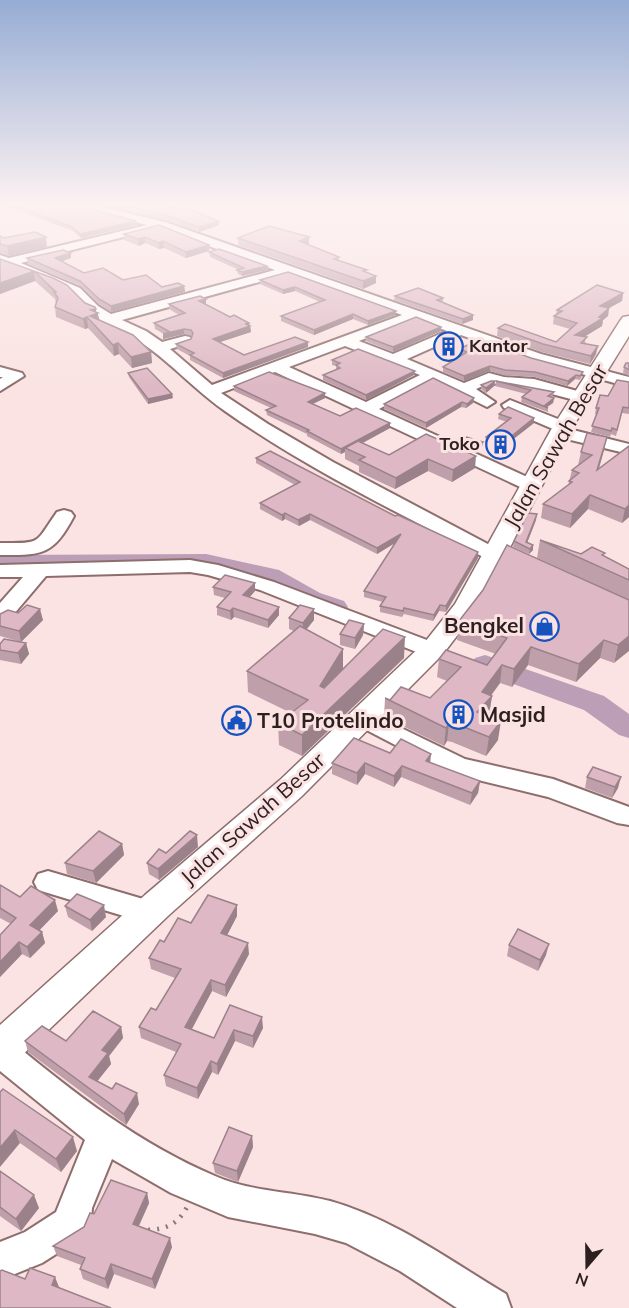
<svg xmlns="http://www.w3.org/2000/svg" width="629" height="1308" viewBox="0 0 629 1308" font-family="Mulish,sans-serif">
  <rect width="100%" height="100%" fill="#fae3e2"/>
  <g fill="none" stroke-linecap="round" stroke-linejoin="round">
    <g fill="#bc9fb6" fill-rule="evenodd">
      <path d="M 206,554 L 279,570 L 320,593 L 344,601 L 348,607 L 344,613 L 335,615 L 326,613 L 302,603 L 262,581 L 206,568 L 0,569 L 0,555 Z"/>
      <path d="M 485,655 L 604,696 L 629,714 L 629,738 L 619,735 L 584,710 L 475,670 L 471,664 L 475,658 Z"/>
    </g>
    <defs>
      <g id="minor">
        <path d="M 68,204 L 89,204 L 165,222 L 541,354 L 629,377 L 629,387 L 531,360 L 461,335 L 407,359 L 464,383 L 489,373 L 504,377 L 534,379 L 588,394 L 590,397 L 582,402 L 533,389 L 490,383 L 476,389 L 495,402 L 487,407 L 433,380 L 379,409 L 538,482 L 540,486 L 538,490 L 531,492 L 275,372 L 221,393 L 268,424 L 333,462 L 501,551 L 504,555 L 501,559 L 487,559 C 399,513 307,469 225,411 C 183,382 153,339 101,323 L 98,316 L 88,312 L 70,294 L 56,286 L 0,266 L 0,255 L 9,258 L 147,225 L 70,206 ZM 159,228 L 275,270 L 111,314 L 98,306 L 80,288 L 21,263 ZM 288,274 L 402,315 L 212,385 L 170,349 L 190,343 L 192,340 L 190,337 L 185,336 L 162,342 L 146,331 L 122,320 ZM 416,319 L 447,331 L 393,354 L 359,341 ZM 345,346 L 420,375 L 366,402 L 289,367 Z"/>
        <path d="M 0,367 L 22,373 L 24,376 L 0,391 L 0,379 L 3,377 L 0,377 Z"/>
        <path d="M 510,400 L 568,423 L 569,429 L 629,444 L 629,454 L 554,436 L 551,432 L 553,429 L 504,408 L 502,405 Z"/>
        <path d="M 64,510 L 71,512 L 74,516 C 53,556 42,555 0,555 L 0,543 C 42,543 34,545 57,512 Z"/>
        <path d="M 190,560 L 218,565 L 274,582 L 440,645 L 443,650 L 440,655 L 432,657 L 424,655 L 260,590 L 208,575 L 190,572 L 46,576 L 8,621 L 0,623 L 0,603 L 23,577 L 0,577 L 0,565 Z"/>
        <path d="M 364,710 L 465,759 L 553,779 L 629,807 L 629,825 L 617,823 L 548,797 L 449,773 L 355,724 L 352,718 L 355,712 Z"/>
        <path d="M 48,871 L 160,904 L 164,912 L 160,920 L 150,924 L 38,890 L 34,882 L 38,874 Z"/>
        <path d="M 0,1036 L 11,1041 C 74,1093 139,1144 215,1176 C 251,1192 292,1191 330,1201 C 394,1219 449,1260 506,1294 L 511,1308 L 457,1308 L 400,1271 L 346,1243 L 315,1234 L 228,1217 L 171,1193 L 112,1159 L 92,1208 L 91,1222 L 86,1235 L 42,1263 L 0,1280 L 0,1242 L 25,1232 L 56,1212 L 85,1140 L 0,1071 Z"/>
      </g>
      <path id="major" d="M 629,316 L 629,336 L 572,428 L 479,607 L 443,654 L 302,796 L 169,915 L 14,1063 L 0,1068 L 0,1025 L 145,895 L 280,780 L 425,642 L 455,604 L 552,428 L 620,321 L 623,317 Z"/>
    </defs>
    <use href="#minor" stroke="#8e6d6d" stroke-width="4"/>
    <use href="#major" stroke="#8e6d6d" stroke-width="3"/>
    <path stroke="#8a7877" stroke-width="2" stroke-dasharray="1 3" stroke-linecap="butt" d="M 451,362 L 463,354"/>
    <path stroke="#8a7877" stroke-width="4.5" stroke-dasharray="2 7" stroke-linecap="butt" d="M 148,1230 C 167,1229 178,1224 187,1207"/>
    <use href="#minor" fill="#fff" fill-rule="evenodd"/>
    <use href="#major" fill="#fff" fill-rule="evenodd"/>
  </g>
  <g fill="#bf9fa9">
    <path d="M 4,204 L 70,204 L 137,225 L 81,238 L 73,231 L 5,206 Z"/>
    <path d="M 99,204 L 156,204 L 219,225 L 199,232 L 166,220 Z"/>
    <path d="M 124,234 L 209,245 L 209,251 L 186,258 L 164,248 L 159,249 L 145,243 L 139,246 L 124,240 Z"/>
    <path d="M 0,236 L 4,238 L 47,247 L 9,256 L 0,253 Z"/>
    <path d="M 309,237 L 309,245 L 339,257 L 339,261 L 376,276 L 376,283 L 363,289 L 238,245 L 238,238 Z"/>
    <path d="M 209,252 L 267,270 L 242,276 L 238,274 L 237,270 L 239,270 L 210,257 Z"/>
    <path d="M 71,253 L 71,258 L 61,262 L 84,273 L 162,287 L 184,286 L 185,292 L 111,312 L 99,304 L 81,286 L 28,264 L 27,258 Z"/>
    <path d="M 0,259 L 53,278 L 96,312 L 98,319 L 151,352 L 152,363 L 132,368 L 119,354 L 114,356 L 88,328 L 85,329 L 56,317 L 55,307 L 56,304 L 55,299 L 35,281 L 0,294 Z"/>
    <path d="M 288,272 L 396,311 L 395,315 L 368,325 L 353,319 L 314,335 L 281,321 L 281,316 L 320,302 L 295,291 L 283,294 L 260,284 L 260,280 Z"/>
    <path d="M 623,293 L 622,301 L 609,308 L 608,316 L 603,320 L 602,326 L 584,337 L 586,344 L 596,354 L 590,364 L 542,352 L 497,336 L 498,328 L 556,342 L 570,329 L 553,324 L 554,316 L 556,315 L 557,310 Z"/>
    <path d="M 395,296 L 443,298 L 443,302 L 473,315 L 473,320 L 462,324 L 394,300 Z"/>
    <path d="M 169,304 L 206,304 L 205,305 L 250,326 L 251,332 L 220,342 L 244,355 L 308,347 L 223,378 L 190,360 L 190,356 L 177,349 L 176,344 L 191,339 L 192,336 L 184,334 L 163,339 L 164,334 L 155,329 L 154,323 L 179,315 L 169,309 Z"/>
    <path d="M 441,327 L 441,331 L 393,352 L 366,341 L 366,337 Z"/>
    <path d="M 459,349 L 582,376 L 580,380 L 575,379 L 567,386 L 535,377 L 504,375 L 490,371 L 464,381 L 443,372 L 443,367 L 462,355 L 458,354 Z"/>
    <path d="M 332,360 L 415,371 L 414,375 L 366,400 L 323,380 L 323,375 L 336,370 L 336,366 L 332,365 Z"/>
    <path d="M 629,363 L 629,376 L 623,373 L 624,367 Z"/>
    <path d="M 128,373 L 173,398 L 148,404 L 129,377 Z"/>
    <path d="M 433,378 L 473,403 L 466,408 L 461,407 L 426,428 L 384,409 L 384,404 Z"/>
    <path d="M 495,381 L 494,386 L 486,393 L 481,389 L 481,385 Z"/>
    <path d="M 496,381 L 554,392 L 552,397 L 554,398 L 553,403 L 547,407 L 548,408 L 548,412 L 521,402 L 522,397 L 526,394 L 495,386 Z"/>
    <path d="M 629,382 L 629,414 L 622,413 L 616,436 L 611,434 L 610,437 L 591,432 L 597,414 L 595,414 L 596,408 L 608,396 Z"/>
    <path d="M 234,386 L 325,393 L 325,398 L 313,404 L 340,416 L 390,428 L 363,443 L 389,455 L 426,434 L 475,468 L 452,482 L 428,471 L 395,489 L 359,472 L 359,466 L 345,459 L 345,452 L 341,454 L 307,436 L 307,434 L 267,415 L 266,410 L 271,408 L 234,391 Z"/>
    <path d="M 499,414 L 534,418 L 534,423 L 502,448 L 485,442 L 486,437 L 507,422 L 498,419 Z"/>
    <path d="M 462,440 L 482,447 L 477,451 L 462,445 Z"/>
    <path d="M 629,446 L 629,517 L 622,523 L 588,509 L 570,528 L 541,518 L 543,504 L 568,486 L 572,470 L 578,465 L 581,452 L 604,450 L 599,469 Z"/>
    <path d="M 256,458 L 478,552 L 478,558 L 446,612 L 439,611 L 433,621 L 404,614 L 402,617 L 380,612 L 380,606 L 383,602 L 364,597 L 364,591 L 395,543 L 377,554 L 310,520 L 299,526 L 285,519 L 282,521 L 260,509 L 260,503 L 295,485 L 256,463 Z"/>
    <path d="M 536,520 L 527,543 L 533,550 L 529,554 L 513,547 L 514,541 Z"/>
    <path d="M 540,540 L 581,554 L 604,556 L 629,569 L 629,600 L 537,558 Z"/>
    <path d="M 255,583 L 255,591 L 249,597 L 279,607 L 279,615 L 268,628 L 234,617 L 231,620 L 217,615 L 217,607 L 225,598 L 214,595 L 213,587 Z"/>
    <path d="M 629,600 L 614,663 L 600,658 L 576,682 L 528,665 L 512,687 L 500,683 L 491,696 L 492,696 L 489,715 L 488,716 L 498,740 L 486,756 L 452,742 L 447,741 L 444,746 L 384,717 L 385,698 L 390,700 L 430,698 L 447,681 L 437,677 L 439,659 L 487,665 L 496,654 L 457,640 L 459,621 Z"/>
    <path d="M 0,614 L 43,620 L 21,642 L 0,636 Z"/>
    <path d="M 289,618 L 314,620 L 306,629 L 343,649 L 343,669 L 404,658 L 302,756 L 279,745 L 278,723 L 291,713 L 248,692 L 247,671 L 294,631 L 289,629 Z"/>
    <path d="M 364,624 L 363,635 L 355,649 L 340,645 L 340,634 Z"/>
    <path d="M 26,643 L 29,654 L 21,664 L 0,660 L 0,644 Z"/>
    <path d="M 390,753 L 430,763 L 480,781 L 478,793 L 470,805 L 401,777 L 394,787 L 365,774 L 357,785 L 332,774 L 332,763 Z"/>
    <path d="M 587,777 L 618,788 L 612,798 L 585,788 Z"/>
    <path d="M 122,844 L 124,855 L 96,883 L 67,874 L 65,863 Z"/>
    <path d="M 198,847 L 159,880 L 149,874 L 147,863 L 166,853 Z"/>
    <path d="M 0,885 L 20,897 L 58,911 L 39,930 L 42,932 L 45,943 L 30,958 L 22,954 L 0,977 L 0,935 L 11,924 L 0,918 Z"/>
    <path d="M 65,906 L 106,917 L 92,931 L 68,917 Z"/>
    <path d="M 237,916 L 227,935 L 249,954 L 226,997 L 212,991 L 192,1029 L 214,1038 L 230,1005 L 263,1028 L 253,1048 L 235,1041 L 218,1075 L 212,1072 L 198,1099 L 166,1086 L 164,1075 L 176,1052 L 141,1038 L 139,1027 L 156,1010 L 175,978 L 151,969 L 149,958 L 191,923 Z"/>
    <path d="M 509,945 L 546,955 L 538,971 L 507,956 Z"/>
    <path d="M 121,1027 L 123,1038 L 109,1056 L 111,1064 L 97,1081 L 139,1104 L 126,1125 L 28,1052 L 25,1041 L 66,1041 Z"/>
    <path d="M 0,1092 L 77,1151 L 61,1172 L 20,1143 Z"/>
    <path d="M 252,1136 L 253,1147 L 238,1182 L 215,1173 L 213,1163 Z"/>
    <path d="M 0,1171 L 39,1208 L 21,1231 L 0,1216 Z"/>
    <path d="M 147,1193 L 149,1203 L 139,1226 L 172,1247 L 155,1289 L 114,1274 L 108,1289 L 83,1279 L 80,1269 L 81,1265 L 57,1256 L 53,1246 L 84,1227 L 94,1214 Z"/>
  </g>
  <g fill="#9b828a">
    <path d="M 136,221 L 137,225 L 81,238 L 80,234 Z"/>
    <path d="M 219,221 L 219,225 L 199,232 L 199,227 Z"/>
    <path d="M 46,237 L 47,247 L 9,256 L 7,246 Z"/>
    <path d="M 145,237 L 145,243 L 139,246 L 138,239 Z"/>
    <path d="M 309,237 L 309,245 L 299,241 Z"/>
    <path d="M 163,241 L 164,248 L 159,249 L 159,243 Z"/>
    <path d="M 209,245 L 209,251 L 186,258 L 186,252 Z"/>
    <path d="M 71,253 L 71,258 L 56,263 L 55,258 Z"/>
    <path d="M 267,266 L 267,270 L 242,276 L 242,272 Z"/>
    <path d="M 34,271 L 35,281 L 0,294 L 0,283 Z"/>
    <path d="M 376,276 L 376,283 L 363,289 L 363,281 Z"/>
    <path d="M 184,286 L 185,292 L 111,312 L 111,306 Z"/>
    <path d="M 295,287 L 295,291 L 283,294 L 283,290 Z"/>
    <path d="M 623,293 L 622,301 L 598,314 L 600,306 Z"/>
    <path d="M 206,299 L 206,304 L 199,306 L 199,301 Z"/>
    <path d="M 609,308 L 608,316 L 603,320 L 602,326 L 574,343 L 575,335 Z"/>
    <path d="M 96,309 L 96,314 L 98,313 L 99,324 L 91,322 L 91,310 Z"/>
    <path d="M 396,311 L 395,315 L 368,325 L 368,321 Z"/>
    <path d="M 353,314 L 353,319 L 314,335 L 314,330 Z"/>
    <path d="M 473,315 L 473,320 L 462,324 L 463,319 Z"/>
    <path d="M 87,317 L 88,328 L 85,329 L 83,319 Z"/>
    <path d="M 249,323 L 249,327 L 250,326 L 251,332 L 214,344 L 213,339 Z"/>
    <path d="M 441,327 L 441,331 L 393,352 L 393,347 Z"/>
    <path d="M 184,329 L 184,334 L 163,339 L 163,334 Z"/>
    <path d="M 308,342 L 308,347 L 223,378 L 223,373 Z"/>
    <path d="M 118,343 L 119,354 L 114,356 L 113,345 Z"/>
    <path d="M 598,346 L 596,354 L 590,364 L 591,356 Z"/>
    <path d="M 151,352 L 152,363 L 132,368 L 131,357 Z"/>
    <path d="M 490,366 L 490,371 L 464,381 L 464,376 Z"/>
    <path d="M 415,371 L 414,375 L 366,400 L 366,395 Z"/>
    <path d="M 576,375 L 575,379 L 567,386 L 568,381 Z"/>
    <path d="M 495,381 L 494,386 L 486,393 L 486,388 Z"/>
    <path d="M 325,393 L 325,398 L 308,406 L 308,402 Z"/>
    <path d="M 172,394 L 173,398 L 148,404 L 148,399 Z"/>
    <path d="M 474,398 L 473,403 L 466,408 L 467,404 Z"/>
    <path d="M 554,398 L 553,403 L 547,407 L 544,406 Z"/>
    <path d="M 462,402 L 461,407 L 426,428 L 426,423 Z"/>
    <path d="M 534,418 L 534,423 L 502,448 L 503,443 Z"/>
    <path d="M 390,423 L 390,428 L 349,450 L 345,448 L 345,452 L 341,454 L 341,449 Z"/>
    <path d="M 607,437 L 604,450 L 594,484 L 597,470 Z"/>
    <path d="M 483,442 L 482,447 L 477,451 L 477,446 Z"/>
    <path d="M 476,456 L 475,468 L 452,482 L 453,470 Z"/>
    <path d="M 428,459 L 428,471 L 395,489 L 396,478 Z"/>
    <path d="M 590,495 L 588,509 L 570,528 L 572,514 Z"/>
    <path d="M 629,505 L 629,517 L 622,523 L 625,509 Z"/>
    <path d="M 285,513 L 285,519 L 282,521 L 282,515 Z"/>
    <path d="M 310,514 L 310,520 L 299,526 L 298,520 Z"/>
    <path d="M 537,514 L 536,520 L 525,548 L 526,542 Z"/>
    <path d="M 401,534 L 400,540 L 377,554 L 377,548 Z"/>
    <path d="M 533,545 L 533,550 L 529,554 L 530,549 Z"/>
    <path d="M 478,552 L 478,558 L 446,612 L 446,606 Z"/>
    <path d="M 255,583 L 255,591 L 244,604 L 243,595 Z"/>
    <path d="M 440,605 L 439,611 L 433,621 L 434,615 Z"/>
    <path d="M 279,607 L 279,615 L 268,628 L 268,620 Z"/>
    <path d="M 233,608 L 234,617 L 231,620 L 230,611 Z"/>
    <path d="M 40,609 L 43,620 L 21,642 L 19,631 Z"/>
    <path d="M 314,609 L 314,620 L 303,634 L 303,623 Z"/>
    <path d="M 364,624 L 363,635 L 355,649 L 355,638 Z"/>
    <path d="M 629,636 L 629,651 L 614,663 L 618,645 Z"/>
    <path d="M 405,637 L 404,658 L 302,756 L 302,735 Z"/>
    <path d="M 604,640 L 600,658 L 576,682 L 579,664 Z"/>
    <path d="M 26,643 L 29,654 L 21,664 L 18,653 Z"/>
    <path d="M 531,647 L 528,665 L 512,687 L 514,669 Z"/>
    <path d="M 343,649 L 343,670 L 320,707 L 320,686 Z"/>
    <path d="M 502,665 L 500,683 L 485,703 L 492,696 L 489,715 L 475,730 L 477,712 L 482,692 Z"/>
    <path d="M 501,721 L 498,740 L 486,756 L 489,737 Z"/>
    <path d="M 449,723 L 447,741 L 444,746 L 446,728 Z"/>
    <path d="M 431,754 L 430,765 L 426,761 Z"/>
    <path d="M 365,763 L 365,774 L 357,785 L 357,773 Z"/>
    <path d="M 402,766 L 401,777 L 394,787 L 394,776 Z"/>
    <path d="M 621,777 L 618,788 L 612,798 L 615,787 Z"/>
    <path d="M 480,781 L 478,793 L 470,805 L 472,793 Z"/>
    <path d="M 197,835 L 198,847 L 159,880 L 158,869 Z"/>
    <path d="M 122,844 L 124,855 L 96,883 L 93,871 Z"/>
    <path d="M 55,900 L 58,911 L 34,936 L 30,925 Z"/>
    <path d="M 104,905 L 106,917 L 92,931 L 90,920 Z"/>
    <path d="M 237,905 L 237,916 L 222,945 L 221,933 Z"/>
    <path d="M 42,932 L 45,943 L 30,958 L 27,947 Z"/>
    <path d="M 19,942 L 22,954 L 0,977 L 0,962 Z"/>
    <path d="M 248,943 L 249,954 L 226,997 L 225,985 Z"/>
    <path d="M 549,944 L 546,955 L 538,971 L 540,960 Z"/>
    <path d="M 211,980 L 212,991 L 187,1038 L 185,1027 Z"/>
    <path d="M 262,1017 L 263,1028 L 253,1048 L 253,1036 Z"/>
    <path d="M 121,1027 L 123,1038 L 109,1056 L 111,1064 L 92,1088 L 89,1077 L 102,1050 Z"/>
    <path d="M 234,1030 L 235,1041 L 218,1075 L 217,1064 Z"/>
    <path d="M 211,1061 L 212,1072 L 198,1099 L 197,1088 Z"/>
    <path d="M 137,1093 L 139,1104 L 126,1125 L 124,1114 Z"/>
    <path d="M 15,1130 L 20,1143 L 0,1167 L 0,1148 Z"/>
    <path d="M 252,1136 L 253,1147 L 238,1182 L 237,1171 Z"/>
    <path d="M 73,1137 L 77,1151 L 61,1172 L 56,1159 Z"/>
    <path d="M 147,1193 L 149,1203 L 135,1234 L 133,1224 Z"/>
    <path d="M 34,1195 L 39,1208 L 21,1231 L 16,1219 Z"/>
    <path d="M 170,1238 L 172,1247 L 155,1289 L 152,1279 Z"/>
    <path d="M 111,1264 L 114,1274 L 108,1289 L 105,1279 Z"/>
    <path d="M 55,1277 L 59,1287 L 55,1294 L 52,1285 Z"/>
  </g>
  <g fill="#deb9c5" stroke="#9b828a" stroke-width="1.5">
    <path d="M 10,204 L 70,204 L 136,221 L 80,234 L 72,227 Z"/>
    <path d="M 117,204 L 156,204 L 173,208 L 187,209 L 219,221 L 199,227 L 165,215 Z"/>
    <path d="M 159,225 L 209,245 L 186,252 L 163,241 L 159,243 L 145,237 L 138,239 L 124,234 Z"/>
    <path d="M 269,226 L 309,237 L 299,241 L 339,257 L 334,259 L 367,270 L 363,271 L 376,276 L 363,281 L 238,238 Z"/>
    <path d="M 35,232 L 46,237 L 7,246 L 0,244 L 0,236 L 4,238 Z"/>
    <path d="M 219,249 L 267,266 L 242,272 L 237,270 L 244,268 L 209,252 Z"/>
    <path d="M 63,250 L 71,253 L 55,258 L 84,273 L 103,268 L 123,280 L 146,275 L 162,287 L 178,283 L 184,286 L 111,306 L 99,299 L 80,281 L 27,258 Z"/>
    <path d="M 0,259 L 53,278 L 67,285 L 85,303 L 95,307 L 96,309 L 91,310 L 98,313 L 90,316 L 133,335 L 151,352 L 131,357 L 118,343 L 113,345 L 87,317 L 83,319 L 55,307 L 58,298 L 54,292 L 56,292 L 34,271 L 0,283 Z"/>
    <path d="M 288,272 L 396,311 L 368,321 L 353,314 L 314,330 L 281,316 L 325,300 L 295,287 L 283,290 L 260,280 Z"/>
    <path d="M 597,285 L 623,293 L 600,306 L 609,308 L 599,317 L 603,318 L 575,335 L 587,337 L 581,343 L 598,346 L 591,356 L 543,344 L 498,328 L 505,324 L 556,342 L 577,323 L 554,316 L 562,311 L 557,310 Z"/>
    <path d="M 418,288 L 443,298 L 437,300 L 473,315 L 463,319 L 395,296 Z"/>
    <path d="M 200,296 L 206,299 L 199,301 L 230,317 L 234,315 L 249,323 L 246,324 L 250,326 L 213,339 L 244,355 L 295,337 L 308,342 L 223,373 L 190,355 L 194,353 L 176,344 L 191,339 L 193,333 L 191,330 L 184,329 L 163,334 L 170,332 L 154,323 L 185,313 L 169,304 Z"/>
    <path d="M 416,317 L 441,327 L 393,347 L 366,337 Z"/>
    <path d="M 480,339 L 531,358 L 583,372 L 580,376 L 576,375 L 568,381 L 535,372 L 505,370 L 490,366 L 464,376 L 443,367 L 467,352 L 459,349 Z"/>
    <path d="M 358,349 L 415,371 L 366,395 L 323,375 L 340,368 L 336,365 L 340,363 L 332,360 Z"/>
    <path d="M 626,363 L 629,363 L 629,370 L 624,367 Z"/>
    <path d="M 147,368 L 172,394 L 148,399 L 128,373 Z"/>
    <path d="M 269,372 L 325,393 L 308,402 L 340,416 L 356,408 L 390,423 L 341,449 L 307,431 L 309,430 L 266,410 L 276,406 L 234,386 Z"/>
    <path d="M 433,378 L 474,398 L 467,404 L 462,402 L 426,423 L 384,404 Z"/>
    <path d="M 617,380 L 629,382 L 629,408 L 623,407 L 617,430 L 612,428 L 611,431 L 592,426 L 599,408 L 596,408 L 600,395 L 608,396 Z"/>
    <path d="M 491,381 L 495,381 L 486,388 L 481,385 Z"/>
    <path d="M 496,381 L 554,392 L 548,396 L 554,398 L 544,406 L 548,408 L 522,397 L 531,390 Z"/>
    <path d="M 508,407 L 534,418 L 503,443 L 486,437 L 511,418 L 499,414 Z"/>
    <path d="M 587,433 L 607,437 L 597,470 L 629,446 L 629,505 L 625,509 L 590,495 L 572,514 L 543,504 L 572,482 L 569,481 L 579,473 L 572,470 L 592,455 L 581,452 Z"/>
    <path d="M 426,434 L 476,456 L 453,470 L 428,459 L 396,478 L 359,460 L 365,457 L 345,448 L 358,441 L 389,455 Z"/>
    <path d="M 466,437 L 483,442 L 477,446 L 462,440 Z"/>
    <path d="M 270,451 L 395,516 L 398,515 L 478,552 L 446,606 L 440,605 L 434,615 L 404,608 L 403,611 L 380,606 L 386,597 L 364,591 L 401,534 L 377,548 L 310,514 L 298,520 L 285,513 L 282,515 L 260,503 L 300,482 L 256,458 Z"/>
    <path d="M 528,513 L 537,514 L 526,542 L 533,545 L 530,549 L 514,541 Z"/>
    <path d="M 540,540 L 581,554 L 592,547 L 605,553 L 602,555 L 629,569 L 629,580 Z"/>
    <path d="M 507,545 L 629,600 L 629,636 L 618,645 L 604,640 L 579,664 L 531,647 L 514,669 L 502,665 L 482,692 L 492,696 L 477,712 L 501,721 L 489,737 L 454,723 L 449,723 L 446,728 L 385,698 L 390,700 L 401,687 L 430,698 L 461,667 L 439,659 L 446,650 L 487,665 L 507,638 L 459,621 L 483,590 Z"/>
    <path d="M 225,575 L 255,583 L 243,595 L 279,607 L 268,620 L 233,608 L 230,611 L 217,607 L 231,592 L 213,587 Z"/>
    <path d="M 27,605 L 40,609 L 19,631 L 0,626 L 0,614 L 8,610 L 18,613 Z"/>
    <path d="M 300,605 L 314,609 L 303,623 L 289,618 Z"/>
    <path d="M 349,620 L 364,624 L 355,638 L 340,634 Z"/>
    <path d="M 300,626 L 343,649 L 320,686 L 324,688 L 383,629 L 405,637 L 302,735 L 278,723 L 308,700 L 247,671 Z"/>
    <path d="M 4,639 L 26,643 L 18,653 L 0,650 L 0,644 Z"/>
    <path d="M 354,738 L 390,753 L 401,739 L 431,754 L 426,761 L 480,781 L 472,793 L 402,766 L 394,776 L 365,763 L 357,773 L 332,763 Z"/>
    <path d="M 593,767 L 621,777 L 615,787 L 587,777 Z"/>
    <path d="M 99,831 L 122,844 L 93,871 L 65,863 Z"/>
    <path d="M 190,831 L 197,835 L 158,869 L 147,863 L 159,849 L 166,853 Z"/>
    <path d="M 0,885 L 20,897 L 31,886 L 55,900 L 30,925 L 42,932 L 27,947 L 19,942 L 0,962 L 0,935 L 16,918 L 0,908 Z"/>
    <path d="M 77,894 L 104,905 L 90,920 L 65,906 Z"/>
    <path d="M 208,895 L 237,905 L 221,933 L 248,943 L 225,985 L 211,980 L 185,1027 L 214,1038 L 230,1005 L 262,1017 L 253,1036 L 234,1030 L 217,1064 L 211,1061 L 197,1088 L 164,1075 L 181,1044 L 139,1027 L 151,1008 L 156,1010 L 181,969 L 149,958 L 160,940 L 164,942 L 178,918 L 191,923 Z"/>
    <path d="M 518,929 L 549,944 L 540,960 L 509,945 Z"/>
    <path d="M 93,1011 L 121,1027 L 102,1050 L 108,1053 L 89,1077 L 112,1089 L 116,1083 L 137,1093 L 124,1114 L 25,1041 L 42,1026 L 66,1041 Z"/>
    <path d="M 3,1089 L 73,1137 L 56,1159 L 15,1130 L 0,1148 L 0,1092 Z"/>
    <path d="M 229,1127 L 252,1136 L 237,1171 L 213,1163 Z"/>
    <path d="M 0,1171 L 34,1195 L 16,1219 L 0,1207 Z"/>
    <path d="M 111,1180 L 147,1193 L 133,1224 L 170,1238 L 152,1279 L 111,1264 L 105,1279 L 80,1269 L 85,1258 L 53,1246 L 84,1227 L 90,1213 L 94,1214 Z"/>
    <path d="M 30,1268 L 55,1277 L 52,1285 L 111,1308 L 0,1308 L 0,1271 L 2,1270 L 25,1279 Z"/>
  </g>
  <linearGradient id="sky" x2="0" y2="1"><stop stop-color="#96acd4"/><stop offset="0.53" stop-color="#fdf2f2"/><stop offset="1" stop-color="#fdf2f2" stop-opacity="0"/></linearGradient>
  <rect width="629" height="387" fill="url(#sky)"/>
  <defs>
    <symbol id="building-ring" viewBox="-11 -11 22 22"><circle r="9.5" fill="#fae3e2" stroke="#1753bf" stroke-width="1.5"/><path d="M-4-6H4V6H1V3H-1V6H-4ZM-2.5-4.3h1.7v1.8h-1.7ZM.8-4.3h1.7v1.8H.8ZM-2.5-1h1.7V.8h-1.7ZM.8-1h1.7V.8H.8Z" fill="#1753bf"/></symbol>
    <symbol id="shop-ring" viewBox="-11 -11 22 22"><circle r="9.5" fill="#fae3e2" stroke="#1753bf" stroke-width="1.5"/><path d="M-5-2.5h2.3a2.7 3.5 0 0 1 5.4 0H5L5.5 6h-11ZM-1.5-2.5h3a1.5 2.3 0 0 0-3 0Z" fill="#1753bf"/></symbol>
    <symbol id="civic-ring" viewBox="-11 -11 22 22"><circle r="9.5" fill="#fae3e2" stroke="#1753bf" stroke-width="1.5"/><path d="M-.6-6.5H3V-4.5H.6V-3L4-1V1h2V6H-6V1h2V-1L-.6-3ZM-1.2 2.5V6h2.4V2.5Z" fill="#1753bf"/></symbol>
  </defs>
  <g fill-rule="evenodd">
    <use href="#building-ring" x="432" y="330" width="33" height="33"/>
    <use href="#building-ring" x="484" y="428" width="33" height="33"/>
    <use href="#shop-ring" x="528" y="610" width="33" height="33"/>
    <use href="#building-ring" x="442" y="698" width="33" height="33"/>
    <use href="#civic-ring" x="220" y="704" width="33" height="33"/>
  </g>
  <g text-anchor="middle" stroke-width="6" stroke-linejoin="round" paint-order="stroke">
    <g font-size="18" font-weight="bold" fill="#2d1f1f" stroke="#fae3e2" text-anchor="start">
      <text x="469" y="352">Kantor</text>
      <text x="480" y="450" text-anchor="end">Toko</text>
    </g>
    <g font-size="21" fill="#2d1f1f" stroke="#fae3e2">
      <text transform="translate(556 446) rotate(-60)" y="7">Jalan Sawah Besar</text>
      <text transform="translate(253 819) rotate(-42)" y="7">Jalan Sawah Besar</text>
    </g>
    <g font-size="21" font-weight="bold" fill="#2d1f1f" stroke="#fae3e2" text-anchor="start">
      <text x="524" y="633" text-anchor="end">Bengkel</text>
      <text x="480" y="722">Masjid</text>
      <text x="257" y="728">T10 Protelindo</text>
    </g>
  </g>
  <g transform="translate(587 1266) rotate(200)" stroke="#fae3e2" stroke-width="4.5" paint-order="stroke">
  <path d="M0-4.5L10 22L0 15L-10 22Z" fill="#2d1f1f"/>
  <text y="-9" font-size="16" font-weight="bold" text-anchor="middle" fill="#2d1f1f">N</text>
  </g>
</svg>
